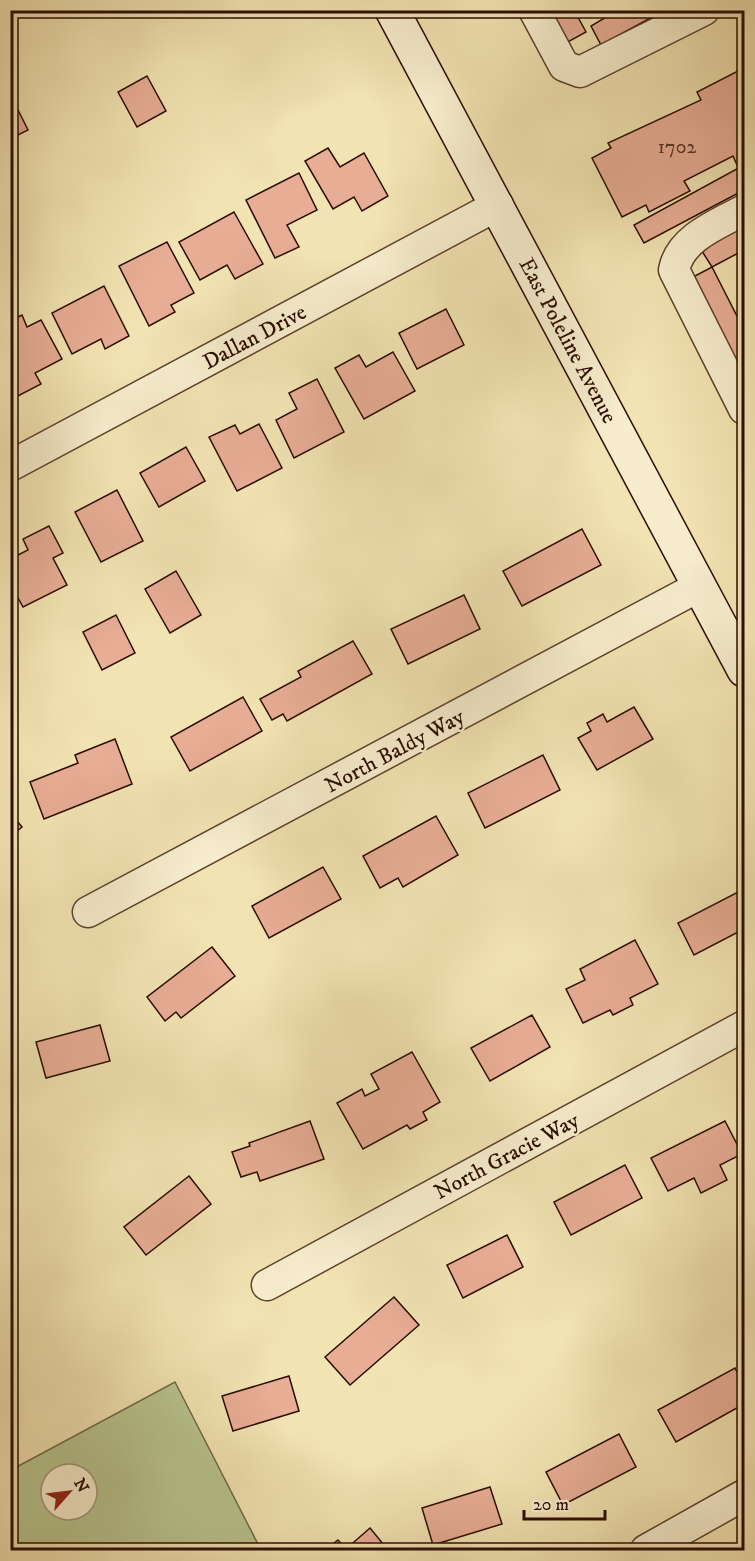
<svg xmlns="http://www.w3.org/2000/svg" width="755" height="1561" viewBox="0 0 755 1561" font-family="'IM FELL DW Pica',serif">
  <rect width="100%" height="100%" fill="#f2e3b2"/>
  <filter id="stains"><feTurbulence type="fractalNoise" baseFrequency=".00333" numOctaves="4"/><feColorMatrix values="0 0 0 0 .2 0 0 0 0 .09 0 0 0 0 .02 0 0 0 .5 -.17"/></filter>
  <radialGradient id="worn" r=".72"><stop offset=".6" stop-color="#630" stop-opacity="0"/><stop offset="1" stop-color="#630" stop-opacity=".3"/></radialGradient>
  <path fill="#b8c48e" stroke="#716848" stroke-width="1.5" fill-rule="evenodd" d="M 175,1382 L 261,1550 L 11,1550 L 11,1470 ZM 51,1474 L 87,1474 L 87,1510 L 51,1510 Z"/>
  <g fill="#e7ad95" stroke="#2a0d01" stroke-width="1.5">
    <path d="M 549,10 L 574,10 L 586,32 L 566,43 Z"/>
    <path d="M 618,10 L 665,10 L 601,45 L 591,26 Z"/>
    <path d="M 740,70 L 744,75 L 744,161 L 737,165 L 733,156 L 684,181 L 690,191 L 649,212 L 646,205 L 622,217 L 592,158 L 611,148 L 608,143 L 701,100 L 697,92 Z"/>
    <path d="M 147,76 L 166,111 L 137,127 L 118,92 Z"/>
    <path d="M 15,104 L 28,130 L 10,139 L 10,106 Z"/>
    <path d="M 328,148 L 340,167 L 364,153 L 388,196 L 362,211 L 354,197 L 333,209 L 305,161 Z"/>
    <path d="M 744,165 L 744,190 L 644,243 L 634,225 Z"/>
    <path d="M 299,173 L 317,210 L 287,225 L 299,247 L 275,258 L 246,200 Z"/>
    <path d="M 234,212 L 263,264 L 235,279 L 227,265 L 200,280 L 179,242 Z"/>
    <path d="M 740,227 L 744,236 L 744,250 L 712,267 L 700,248 Z"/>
    <path d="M 167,242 L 194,293 L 171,305 L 175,312 L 149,326 L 119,266 Z"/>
    <path d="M 712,267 L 744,330 L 744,376 L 691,278 Z"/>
    <path d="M 104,286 L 129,336 L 105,349 L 101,339 L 72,354 L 52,313 Z"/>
    <path d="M 446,309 L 464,345 L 417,369 L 399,333 Z"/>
    <path d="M 22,315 L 27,327 L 41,320 L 62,359 L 35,373 L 41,384 L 16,397 L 10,386 L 10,336 L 14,334 L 10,321 Z"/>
    <path d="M 393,352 L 415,391 L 364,419 L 335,368 L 359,355 L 366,367 Z"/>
    <path d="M 317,379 L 344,432 L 294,458 L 276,420 L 297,409 L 289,393 Z"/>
    <path d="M 259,424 L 282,468 L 237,491 L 209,437 L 235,425 L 240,434 Z"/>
    <path d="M 186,447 L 205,481 L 159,507 L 140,473 Z"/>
    <path d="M 117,490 L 143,541 L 101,562 L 75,512 Z"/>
    <path d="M 49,526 L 63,553 L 53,558 L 67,585 L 23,607 L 10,583 L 10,559 L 28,550 L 23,539 Z"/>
    <path d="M 582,529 L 601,565 L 522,606 L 503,571 Z"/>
    <path d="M 176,571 L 201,615 L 170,633 L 145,589 Z"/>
    <path d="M 464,595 L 480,629 L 408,664 L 391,629 Z"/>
    <path d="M 116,615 L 135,653 L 102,670 L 83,632 Z"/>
    <path d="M 353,641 L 372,674 L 287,721 L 283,714 L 272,720 L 260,699 L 301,677 L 298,671 Z"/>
    <path d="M 243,697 L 262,731 L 190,771 L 171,737 Z"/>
    <path d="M 634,707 L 653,739 L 597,770 L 578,738 L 591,731 L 587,723 L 603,714 L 607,722 Z"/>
    <path d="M 115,739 L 132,784 L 44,819 L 30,782 L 78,763 L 75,755 Z"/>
    <path d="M 543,755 L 560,790 L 485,828 L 468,793 Z"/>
    <path d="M 10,813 L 22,827 L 10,837 Z"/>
    <path d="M 436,816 L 458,855 L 403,887 L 398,878 L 380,888 L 363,856 Z"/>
    <path d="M 323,867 L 341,899 L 269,938 L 252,906 Z"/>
    <path d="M 744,889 L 744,929 L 694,955 L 678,923 Z"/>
    <path d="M 635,940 L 658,984 L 630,998 L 633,1005 L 613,1015 L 610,1010 L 583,1023 L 566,989 L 585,980 L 580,969 Z"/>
    <path d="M 212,947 L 235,976 L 181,1018 L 176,1012 L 165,1021 L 147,997 Z"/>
    <path d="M 532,1015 L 550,1047 L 490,1081 L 471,1048 Z"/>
    <path d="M 100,1025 L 110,1061 L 46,1078 L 36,1042 Z"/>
    <path d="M 412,1052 L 440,1102 L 423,1112 L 427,1120 L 410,1129 L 407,1125 L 363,1149 L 337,1103 L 362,1089 L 365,1096 L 379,1089 L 371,1074 Z"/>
    <path d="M 310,1121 L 324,1159 L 260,1181 L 257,1172 L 241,1177 L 232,1152 L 250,1146 L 249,1143 Z"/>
    <path d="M 725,1121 L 742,1154 L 720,1165 L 727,1180 L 701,1193 L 694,1178 L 668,1191 L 651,1158 Z"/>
    <path d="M 625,1165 L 642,1198 L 571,1235 L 554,1202 Z"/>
    <path d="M 189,1176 L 211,1204 L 146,1255 L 124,1227 Z"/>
    <path d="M 507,1235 L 523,1267 L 463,1298 L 447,1265 Z"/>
    <path d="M 394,1297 L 419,1325 L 350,1385 L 325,1357 Z"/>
    <path d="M 735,1368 L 744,1386 L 744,1404 L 676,1442 L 658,1410 Z"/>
    <path d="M 289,1376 L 299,1411 L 233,1431 L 222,1396 Z"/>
    <path d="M 619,1434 L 636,1467 L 563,1505 L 546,1472 Z"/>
    <path d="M 490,1487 L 502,1524 L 433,1545 L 422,1508 Z"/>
    <path d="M 370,1528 L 388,1550 L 325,1550 L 338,1540 L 346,1549 Z"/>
  </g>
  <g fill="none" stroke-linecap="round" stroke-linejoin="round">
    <defs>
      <g id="street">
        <path d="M 534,10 L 564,66 L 580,72 L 704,10"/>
        <path d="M 744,210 C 718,224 680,238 674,270 L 744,409"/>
        <path d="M 10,466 L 498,205"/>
        <path d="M 88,912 L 700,586"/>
        <path d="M 267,1285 L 744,1026"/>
        <path d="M 646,1550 L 744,1495"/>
      </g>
      <path id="secondary" d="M 392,10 L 744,670"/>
    </defs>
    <use href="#street" stroke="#5c422d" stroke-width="33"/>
    <use href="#secondary" stroke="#2a0d01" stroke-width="36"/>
    <use href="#street" stroke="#f7edcd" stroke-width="30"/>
    <use href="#secondary" stroke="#f7edcd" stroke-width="33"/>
  </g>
  <g text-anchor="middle" stroke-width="5" stroke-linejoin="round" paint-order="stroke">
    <g font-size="20" fill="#593526">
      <text x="677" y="153">1702</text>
    </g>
    <g font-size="22" fill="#2a0d01" stroke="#f7edcd">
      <text transform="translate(254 336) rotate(-28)" y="8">Dallan Drive</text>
      <text transform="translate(569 340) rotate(62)" y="8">East Poleline Avenue</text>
      <text transform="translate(394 750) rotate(-28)" y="8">North Baldy Way</text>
      <text transform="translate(506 1155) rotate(-28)" y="8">North Gracie Way</text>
    </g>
  </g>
  <rect width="755" height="1561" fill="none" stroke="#f2e3b2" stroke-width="36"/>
  <rect x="12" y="12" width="731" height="1537" fill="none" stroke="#2a0d01" stroke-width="3"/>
  <rect x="18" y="18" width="719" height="1525" fill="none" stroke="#2a0d01" stroke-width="1.5"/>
  <g transform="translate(69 1492) rotate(62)"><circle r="28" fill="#f7edcd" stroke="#a5937b" stroke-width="1.5"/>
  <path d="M0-4.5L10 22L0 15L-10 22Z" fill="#8f2418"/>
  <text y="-9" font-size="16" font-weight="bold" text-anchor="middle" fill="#2a0d01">N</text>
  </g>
  <path d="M524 1510v9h81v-9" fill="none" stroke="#2a0d01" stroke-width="3"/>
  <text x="533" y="1510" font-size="18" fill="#2a0d01" stroke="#f7edcd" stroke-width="4.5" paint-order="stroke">20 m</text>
  <rect width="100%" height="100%" filter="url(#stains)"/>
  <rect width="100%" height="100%" fill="url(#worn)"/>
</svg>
